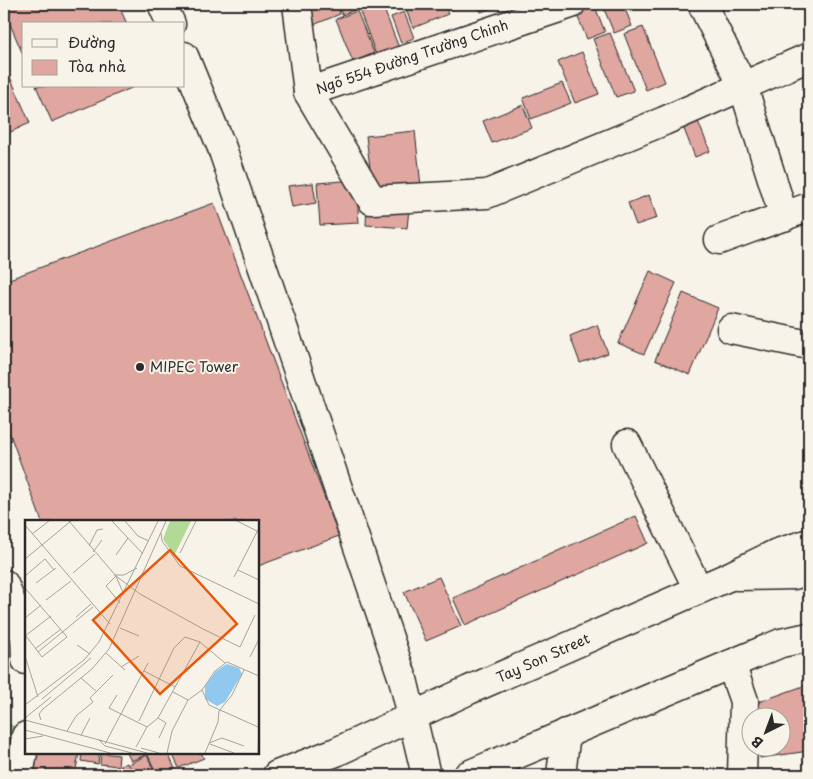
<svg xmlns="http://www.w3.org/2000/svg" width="813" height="779" viewBox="0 0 813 779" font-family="'Playpen Sans',sans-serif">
  <rect width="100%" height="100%" fill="#f7f3e8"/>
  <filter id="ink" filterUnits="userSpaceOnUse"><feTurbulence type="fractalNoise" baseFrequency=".02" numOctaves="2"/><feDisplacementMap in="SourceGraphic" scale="10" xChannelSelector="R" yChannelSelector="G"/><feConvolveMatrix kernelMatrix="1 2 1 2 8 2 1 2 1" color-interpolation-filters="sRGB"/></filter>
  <g filter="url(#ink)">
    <path fill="#b1da97" stroke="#6e8261" d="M 10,725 L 26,734 L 20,775 L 4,775 L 4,728 Z"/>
    <g fill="#e0a6a0" stroke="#2b2b2b">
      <path d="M 4,4 L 118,4 L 127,24 L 24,24 L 24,57 L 4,10 Z"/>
      <path d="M 304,4 L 337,4 L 340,14 L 311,26 Z"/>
      <path d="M 338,4 L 358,4 L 359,8 L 342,15 Z"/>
      <path d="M 382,4 L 399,48 L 377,57 L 360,12 Z"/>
      <path d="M 404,4 L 444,4 L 448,14 L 413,28 Z"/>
      <path d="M 446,4 L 466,4 L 449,10 Z"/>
      <path d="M 477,4 L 503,4 L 481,12 Z"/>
      <path d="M 586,4 L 594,4 L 605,32 L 587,39 L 574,8 Z"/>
      <path d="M 602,4 L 623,4 L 632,26 L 614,33 Z"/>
      <path d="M 357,11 L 374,53 L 353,62 L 336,19 Z"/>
      <path d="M 404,12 L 414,38 L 401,43 L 391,17 Z"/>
      <path d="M 643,27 L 665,82 L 646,90 L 624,34 Z"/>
      <path d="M 610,33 L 634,91 L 616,97 L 593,39 Z"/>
      <path d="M 582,52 L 599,94 L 575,103 L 558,62 Z"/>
      <path d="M 4,63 L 30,123 L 4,135 Z"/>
      <path d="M 562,83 L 571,103 L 531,119 L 523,98 Z"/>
      <path d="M 36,86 L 136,86 L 52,122 Z"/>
      <path d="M 523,105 L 532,128 L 492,143 L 483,121 Z"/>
      <path d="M 695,114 L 710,151 L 695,157 L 680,119 Z"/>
      <path d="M 415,131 L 421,186 L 373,191 L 366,136 Z"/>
      <path d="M 356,180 L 359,223 L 320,225 L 317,183 Z"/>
      <path d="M 313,183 L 316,203 L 292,207 L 288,186 Z"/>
      <path d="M 649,195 L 657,218 L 636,225 L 628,203 Z"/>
      <path d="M 214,203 L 339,536 L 258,566 L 258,522 L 42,522 L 4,418 L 4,281 Z"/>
      <path d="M 367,205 L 409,209 L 407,228 L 366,225 Z"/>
      <path d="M 650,271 L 676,283 L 644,354 L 618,343 Z"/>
      <path d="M 683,293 L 718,308 L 690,375 L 655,360 Z"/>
      <path d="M 597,325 L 608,353 L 580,363 L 570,336 Z"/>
      <path d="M 636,516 L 648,543 L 465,625 L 453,598 Z"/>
      <path d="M 439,577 L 461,626 L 426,641 L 404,592 Z"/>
      <path d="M 809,684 L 809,751 L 760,758 L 759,746 L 780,746 L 780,716 L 757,716 L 756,703 Z"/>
      <path d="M 35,753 L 79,753 L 75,775 L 46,775 L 32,773 Z"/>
      <path d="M 82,753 L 99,753 L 98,764 L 81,761 Z"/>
      <path d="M 101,753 L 119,755 L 118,766 L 100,764 Z"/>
      <path d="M 127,753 L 144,753 L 145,755 L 131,761 Z"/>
      <path d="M 147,753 L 168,753 L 176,771 L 168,775 L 157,775 Z"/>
      <path d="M 172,753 L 201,753 L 204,758 L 179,768 Z"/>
      <path d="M 147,755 L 156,775 L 134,775 L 129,764 Z"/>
      <path d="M 127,763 L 132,775 L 116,775 L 113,769 Z"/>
      <path d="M 79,770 L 106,774 L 106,775 L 78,775 Z"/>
    </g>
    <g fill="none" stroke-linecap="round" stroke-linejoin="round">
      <defs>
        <g id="minor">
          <path d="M 162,4 L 171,24"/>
          <path d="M 297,4 L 308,92 L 372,200 L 487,194 L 664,121 L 809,57"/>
          <path d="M 702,4 L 743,86 L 784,217"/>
          <path d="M 184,56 L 222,148 L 403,679 L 426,775"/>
          <path d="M 308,92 L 571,4"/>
          <path d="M 719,240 L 809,207"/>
          <path d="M 731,329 L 809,345"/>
          <path d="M 627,444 L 698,589"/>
          <path d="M 4,584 L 25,637 L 26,660"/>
          <path d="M 731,664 L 744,701 L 742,775"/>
          <path d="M 19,775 L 26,736"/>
          <path d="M 561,775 L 566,733"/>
        </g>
        <g id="major">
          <path d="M 737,576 L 794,575 L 809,570"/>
          <path d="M 277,775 L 336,752 L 469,690 L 728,577 L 777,553 L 809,543"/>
          <path d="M 468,775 L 781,643 L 809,637"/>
        </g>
      </defs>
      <use href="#minor" stroke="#2b2b2b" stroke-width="31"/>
      <use href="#major" stroke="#2b2b2b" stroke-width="31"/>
      <use href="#minor" stroke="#f7f3e8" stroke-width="28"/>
      <use href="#major" stroke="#f7f3e8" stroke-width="28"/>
    </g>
  </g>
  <circle fill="#2b2b2b" stroke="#f7f3e8" stroke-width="2" cx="140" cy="367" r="5"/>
  <g text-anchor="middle" stroke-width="4" stroke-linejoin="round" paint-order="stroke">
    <g font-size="14" fill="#2b2b2b" stroke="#f7f3e8">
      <text transform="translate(412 57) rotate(-19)" y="5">Ngõ 554 Đường Trường Chinh</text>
      <text transform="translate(543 658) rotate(-24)" y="5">Tay Son Street</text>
    </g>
    <g font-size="14" fill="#2b2b2b" stroke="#f7f3e8" text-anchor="start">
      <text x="150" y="372">MIPEC Tower</text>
    </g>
  </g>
  <g transform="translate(25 520)">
    <rect width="234" height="234" fill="#f7f3e8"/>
    <path d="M 145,1 L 166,1 L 149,36 L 138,19 Z" fill="#b1da97"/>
    <path d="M 202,144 L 214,148 L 217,154 L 200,182 L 192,186 L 180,179 L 180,166 L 191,151 Z" fill="#91c8ef"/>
    <path fill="none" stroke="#a5a39c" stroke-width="1" d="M 44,1 L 91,56 L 115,74 L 178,109 L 215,127 L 230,95M 87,1 L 118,34M 100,1 L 113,16 L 124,21M 212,1 L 234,12M 0,5 L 85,104M 136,13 L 137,21 L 155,46 L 234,84M 7,14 L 24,1M 64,26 L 72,10 L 78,9M 68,32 L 77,20M 155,33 L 171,1M 91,35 L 103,18M 0,39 L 46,1M 213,50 L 234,60M 48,53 L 70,34M 89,55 L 99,55 L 112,48M 0,56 L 20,39 L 29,50M 91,56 L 81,66 L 95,83M 91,56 L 99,75M 209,57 L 234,8M 11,63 L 31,48M 0,68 L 42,117 L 17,137 L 1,116M 21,80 L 46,61M 51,97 L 66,84M 0,98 L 16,85M 95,108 L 114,116M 0,116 L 26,96M 52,125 L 65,134M 10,129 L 36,109M 13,132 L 68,87M 81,133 L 100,150M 0,136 L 13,177M 225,137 L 234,119M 96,147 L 114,136M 119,151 L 150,167M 56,158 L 72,172M 148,172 L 163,180M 92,175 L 84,188 L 122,207M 17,179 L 66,138M 0,185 L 59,140 L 74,122 L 133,1M 0,198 L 26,177M 133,198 L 141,203 L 134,218M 0,200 L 78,221M 16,200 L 14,194 L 18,189 L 67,149 L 84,129 L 141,1M 114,201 L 149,128 L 160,117 L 175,122 L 200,143M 233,207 L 184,185 L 177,170 L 190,151 L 202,142 L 234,156M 0,210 L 85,233M 42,211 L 51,196 L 68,182 L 65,178 L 88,155M 56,215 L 65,198M 0,219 L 18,216M 74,220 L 80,226 L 107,233M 74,220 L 122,233M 184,223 L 197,218 L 219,226M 80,224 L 123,143M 185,224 L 209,233M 111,227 L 122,207 L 133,198 L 175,122M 116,228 L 134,233M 142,233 L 147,211 L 163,180 L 177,170M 180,233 L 193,202 L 194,191 L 207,175 L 219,150M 233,233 L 234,202"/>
    <path fill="#e8590c" fill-opacity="0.15" stroke="#e8590c" stroke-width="2.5" d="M 145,30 L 212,104 L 135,174 L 68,100 Z"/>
    <rect width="234" height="234" fill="none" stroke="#2b2b2b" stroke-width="2.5"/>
  </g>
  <rect width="813" height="779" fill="none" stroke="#f7f3e8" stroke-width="20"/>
  <rect x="10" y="10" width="793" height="759" fill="none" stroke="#2b2b2b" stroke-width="2" filter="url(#ink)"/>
  <rect x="22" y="22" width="162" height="65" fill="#f7f3e8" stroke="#a5a39c"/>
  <rect x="32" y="39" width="25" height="8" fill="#f7f3e8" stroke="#a5a39c"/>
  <text x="68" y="48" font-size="15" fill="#2b2b2b">Đường</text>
  <rect x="32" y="60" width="25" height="15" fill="#e0a6a0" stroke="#a5a39c"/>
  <text x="68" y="72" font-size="15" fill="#2b2b2b">Tòa nhà</text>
  <g transform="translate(766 732) rotate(222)"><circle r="24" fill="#f7f3e8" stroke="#a5a39c"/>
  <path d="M0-4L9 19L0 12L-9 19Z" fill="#2b2b2b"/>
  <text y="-8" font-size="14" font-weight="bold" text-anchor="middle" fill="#2b2b2b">B</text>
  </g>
</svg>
